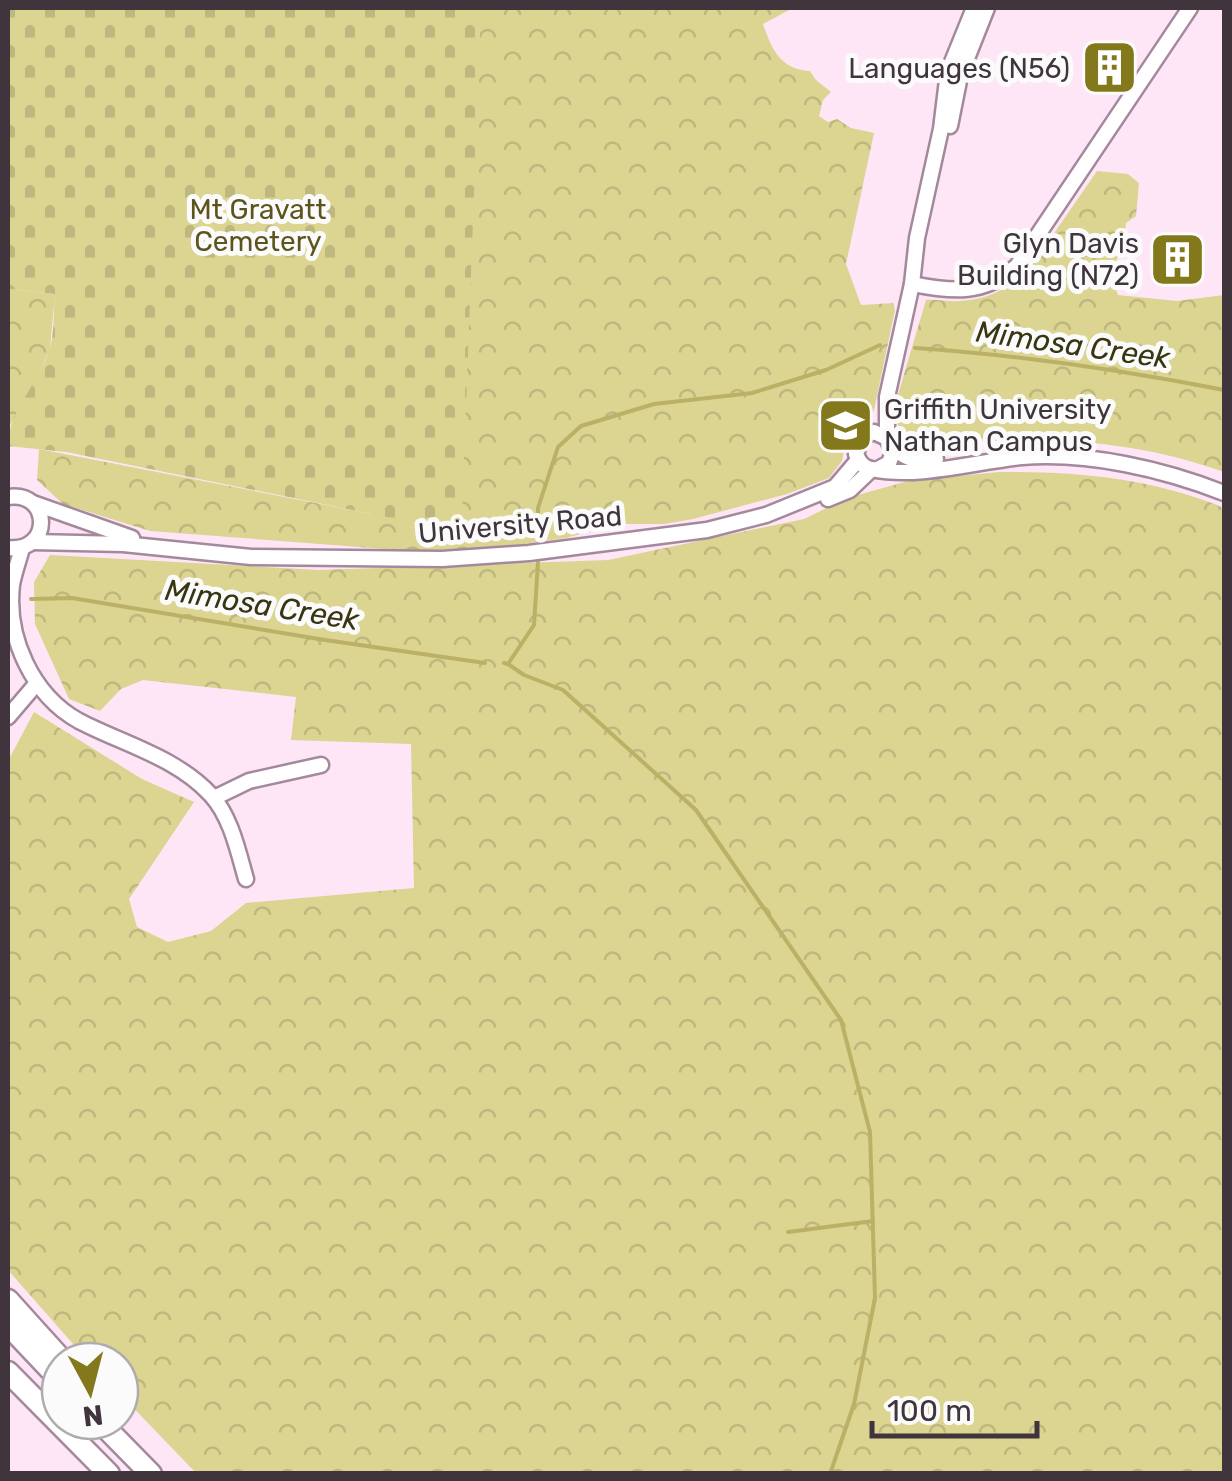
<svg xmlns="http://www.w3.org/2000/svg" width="1232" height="1481" viewBox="0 0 1232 1481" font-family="Rubik,sans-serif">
  <defs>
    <pattern id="forest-crowns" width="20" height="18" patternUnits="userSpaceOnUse" patternTransform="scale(2.5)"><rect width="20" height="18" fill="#dcd491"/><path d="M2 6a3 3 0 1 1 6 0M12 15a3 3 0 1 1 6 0" fill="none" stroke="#beb77e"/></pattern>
    <pattern id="cemetery-stones" width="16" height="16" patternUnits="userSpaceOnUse" patternTransform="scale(2.5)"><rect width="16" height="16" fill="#dcd491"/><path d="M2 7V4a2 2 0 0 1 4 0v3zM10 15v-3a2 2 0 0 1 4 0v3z" fill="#beb77e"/></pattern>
  </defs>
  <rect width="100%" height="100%" fill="#fee6f7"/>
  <g fill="url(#forest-crowns)">
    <path d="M 455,8 L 820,8 L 789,10 L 763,24 C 772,50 780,69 810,71 L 816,80 L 831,92 L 823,100 L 819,116 L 828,122 L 837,119 L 851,128 L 874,133 L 846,264 L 861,305 L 893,303 L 895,310 L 874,410 L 866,424 L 846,441 L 842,461 L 829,478 L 787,494 L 693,519 L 664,524 L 617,524 L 566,538 L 451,554 L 150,531 L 63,504 L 37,480 L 39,449 L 372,514 Z"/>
    <path d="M 1097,171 L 1128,174 L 1139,183 L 1136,216 L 1126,223 C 1125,230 1125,241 1122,248 C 1113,271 1107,267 1118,295 L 1177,301 L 1224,295 L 1224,472 C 1127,437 1025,434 923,448 C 908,442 900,429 892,415 L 926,300 C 937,299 948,302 959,301 C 987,300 1008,289 1028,271 Z"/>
    <path d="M 8,289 L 55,294 L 50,349 L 31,393 L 8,428 Z"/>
    <path d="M 999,472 C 1076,471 1153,478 1224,508 L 1224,1473 L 196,1473 L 120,1394 L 120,1361 L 88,1361 L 8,1270 L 8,761 L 34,712 L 142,779 L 194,802 L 129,899 L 137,927 L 168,942 L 211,931 L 246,903 L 414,888 L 411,744 L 291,740 L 296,697 L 143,680 L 121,689 L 100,711 L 69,699 L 35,624 L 34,582 L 50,555 L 319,570 L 608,560 L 804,519 L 847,498 L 908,481 Z"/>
  </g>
  <path fill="url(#cemetery-stones)" d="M 8,8 L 481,8 L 462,512 L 441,528 L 66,452 L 8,446 C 7,412 39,384 49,351 C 55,334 53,312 55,294 L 8,289 Z"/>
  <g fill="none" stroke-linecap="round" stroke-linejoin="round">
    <g stroke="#bbb166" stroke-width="4">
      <path d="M 915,348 C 1019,355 1121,370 1224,390"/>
      <path d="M 538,535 L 538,508 L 558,447 L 581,426 L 654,404 L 752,393 L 826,370 L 880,345"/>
      <path d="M 31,599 L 72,598 L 325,640 L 485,663"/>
      <path d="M 504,663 L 508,664 L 534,625 L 538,562"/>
      <path d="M 508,664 L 524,675 L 563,690 L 696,810 L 841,1020 L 870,1132 L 875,1298 L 854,1404 L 830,1474"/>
      <path d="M 788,1232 L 873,1221"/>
    </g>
    <defs>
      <g id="minor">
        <path d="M 950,126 L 960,76 L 987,8"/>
        <path d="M 912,284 C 953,292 984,295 1017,266 L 1190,8"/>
        <path d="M 887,438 L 874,432 L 862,437 L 856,454 C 859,461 862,467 871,469 C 919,479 973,462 1022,457 C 1089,452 1163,469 1224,493"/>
        <path d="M 892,446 C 905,460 917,462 936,459"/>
        <path d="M 878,469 L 889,463 L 893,452 L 887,438 L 887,397 L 912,284 L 917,238 L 941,129 L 948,72 L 974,8"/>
        <path d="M 8,497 C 52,491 52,553 8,548"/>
        <path d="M 828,499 L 850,490 L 872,469"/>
        <path d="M 33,503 L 132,538"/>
        <path d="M 33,542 L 123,544 L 251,557 L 442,559 L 529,553 L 707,530 L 766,515 L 835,487 L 858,460"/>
        <path d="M 22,548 C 19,560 14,573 12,585 C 6,637 32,695 79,721 C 123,744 176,757 211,795 C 231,817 238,851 246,879"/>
        <path d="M 8,717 L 37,683"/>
        <path d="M 214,798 L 249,781 L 321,765"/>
      </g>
      <g id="highway">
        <path d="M 8,1300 L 63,1361"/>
        <path d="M 8,1325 L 60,1380"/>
        <path d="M 8,1372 L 109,1474"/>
        <path d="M 99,1421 L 151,1474"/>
      </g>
    </defs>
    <use href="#minor" stroke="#a4899d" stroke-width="19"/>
    <use href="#highway" stroke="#a4899d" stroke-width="25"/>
    <use href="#minor" stroke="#fff" stroke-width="14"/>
    <use href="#highway" stroke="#fff" stroke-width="20"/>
  </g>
  <defs>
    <symbol id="building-square" viewBox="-11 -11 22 22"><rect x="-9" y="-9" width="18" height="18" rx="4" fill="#83781c" stroke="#fbfbfb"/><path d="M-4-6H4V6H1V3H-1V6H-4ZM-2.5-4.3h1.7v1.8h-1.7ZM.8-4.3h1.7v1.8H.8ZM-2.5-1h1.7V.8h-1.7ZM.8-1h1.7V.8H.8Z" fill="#fff"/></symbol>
    <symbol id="university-square" viewBox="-11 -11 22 22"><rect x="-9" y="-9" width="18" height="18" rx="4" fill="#83781c" stroke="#fbfbfb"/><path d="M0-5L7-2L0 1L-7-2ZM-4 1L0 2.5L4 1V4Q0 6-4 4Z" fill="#fff"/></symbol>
  </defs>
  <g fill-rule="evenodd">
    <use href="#building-square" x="1078" y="36" width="63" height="63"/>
    <use href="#building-square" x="1146" y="228" width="63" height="63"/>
    <use href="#university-square" x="814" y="394" width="63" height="63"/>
  </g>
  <g text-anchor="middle" stroke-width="10" stroke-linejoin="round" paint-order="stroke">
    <g font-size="28" fill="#40343d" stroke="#fbfbfb" text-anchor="end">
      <text x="1070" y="78">Languages (N56)</text>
      <text x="1139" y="253">Glyn Davis<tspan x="1139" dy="32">Building (N72)</tspan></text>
      <text x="884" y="419" text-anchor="start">Griffith University<tspan x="884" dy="32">Nathan Campus</tspan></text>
    </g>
    <g font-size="28" fill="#5c541c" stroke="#fbfbfb">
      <text x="258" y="219">Mt Gravatt<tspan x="258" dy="32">Cemetery</tspan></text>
    </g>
    <g font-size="28" fill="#40343d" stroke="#fbfbfb">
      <text transform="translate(520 524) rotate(-5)" y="10">University Road</text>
    </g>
    <g font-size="30" font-style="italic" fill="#393513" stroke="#fbfbfb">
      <text transform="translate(1073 345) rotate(8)" y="10">Mimosa Creek</text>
      <text transform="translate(262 605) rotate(9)" y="10">Mimosa Creek</text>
    </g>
  </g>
  <rect width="1232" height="1481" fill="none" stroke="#40343d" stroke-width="20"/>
  <g transform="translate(90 1391) rotate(173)"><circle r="48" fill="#fbfbfb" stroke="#b0abaf" stroke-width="2.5"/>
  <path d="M0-8L18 38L0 25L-18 38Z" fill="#83781c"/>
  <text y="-15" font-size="28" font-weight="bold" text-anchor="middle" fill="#40343d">N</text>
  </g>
  <path d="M872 1421v15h165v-15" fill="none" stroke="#40343d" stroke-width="5"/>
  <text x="887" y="1421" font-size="30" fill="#40343d" stroke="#fbfbfb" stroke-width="8" paint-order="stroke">100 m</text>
</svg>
